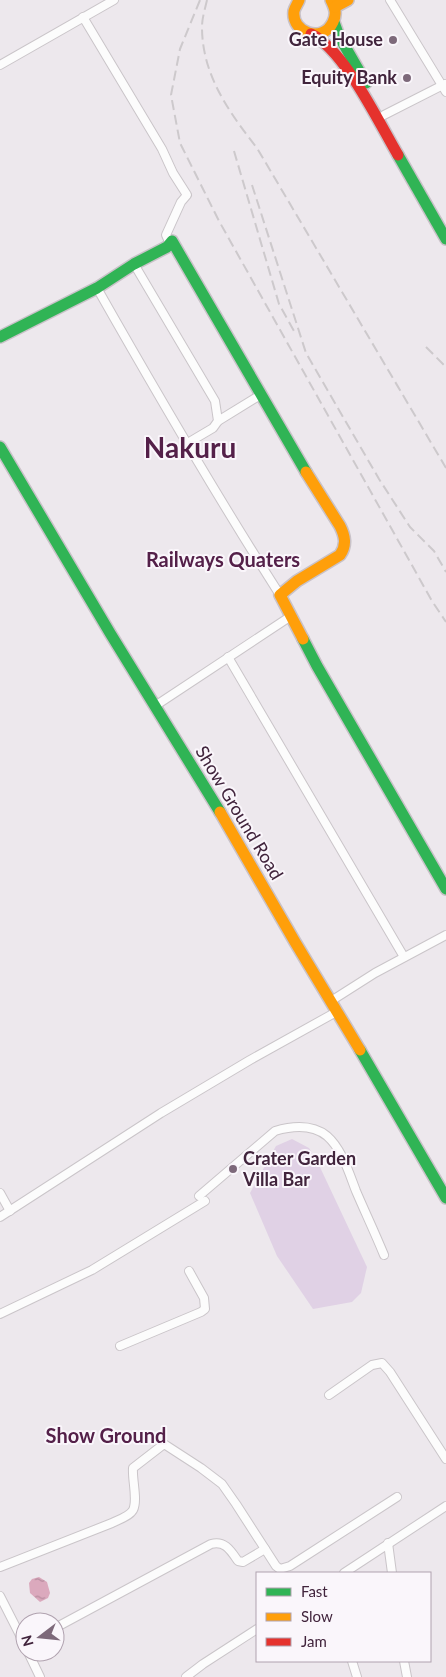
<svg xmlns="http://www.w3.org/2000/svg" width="446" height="1677" viewBox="0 0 446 1677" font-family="Lato,sans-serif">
  <defs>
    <pattern id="water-ripples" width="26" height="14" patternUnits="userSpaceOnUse" patternTransform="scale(1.25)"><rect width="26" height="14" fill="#dba9bd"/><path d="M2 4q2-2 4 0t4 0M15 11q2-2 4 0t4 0" fill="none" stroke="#b3899b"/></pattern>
  </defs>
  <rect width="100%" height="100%" fill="#ede8ed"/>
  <path fill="#e0d1e5" d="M 292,1139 L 309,1148 L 318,1163 L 367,1267 L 361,1293 L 352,1302 L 313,1309 L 277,1256 L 250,1193 L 276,1146 Z"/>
  <path fill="url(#water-ripples)" d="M 39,1577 L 47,1582 L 50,1593 L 48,1598 L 40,1602 L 30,1593 L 29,1583 L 32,1579 Z"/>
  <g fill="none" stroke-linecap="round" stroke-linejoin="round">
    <defs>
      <g id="street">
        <path d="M 390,0 L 446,92"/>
        <path d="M 83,17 L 162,149 L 173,173 L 187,195 L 181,202 L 166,235 L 170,244"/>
        <path d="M 0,65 L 114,0"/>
        <path d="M 384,115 L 445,84"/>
        <path d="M 134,264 L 215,401 L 218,421 L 213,428 L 186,444"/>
        <path d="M 97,288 C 156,392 216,495 280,595"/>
        <path d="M 218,421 L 262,394"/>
        <path d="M 228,657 L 404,957"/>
        <path d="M 155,706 L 291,616"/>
        <path d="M 331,1001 L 375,973 L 446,935"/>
        <path d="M 0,1193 L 10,1211"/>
        <path d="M 199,1196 L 275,1131 C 292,1126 312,1124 327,1136 C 342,1149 349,1173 356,1191 C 365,1212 375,1233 384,1255"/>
        <path d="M 0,1217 L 161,1113 L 250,1060 L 338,1011"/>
        <path d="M 0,1314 L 92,1270 L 205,1201"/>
        <path d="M 120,1346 L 201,1312 L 205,1309 L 204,1298 L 189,1271"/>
        <path d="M 329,1395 L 372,1365 L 382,1363 L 390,1372 L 446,1459"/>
        <path d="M 388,1543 L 392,1573"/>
        <path d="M 0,1567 L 112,1523 C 118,1520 130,1516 133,1510 C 138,1500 132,1480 133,1468 L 164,1444 L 201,1468 L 222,1484 L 236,1504 L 276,1566 L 280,1569 L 290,1566 L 397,1497"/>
        <path d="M 344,1573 L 446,1506"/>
        <path d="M 0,1596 L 25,1645"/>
        <path d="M 55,1628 L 211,1544 C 225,1540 231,1551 238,1561 L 243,1562 L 265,1549"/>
        <path d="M 28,1652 L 40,1677"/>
        <path d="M 352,1661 L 357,1677"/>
        <path d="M 404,1661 L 407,1677"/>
        <path d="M 186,1677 L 203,1664 L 257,1629"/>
      </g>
      <g id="fast">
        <path d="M 334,22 L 339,36 L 366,83"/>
        <path d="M 398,155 L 446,239"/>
        <path d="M 0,337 L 97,288 L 134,264 L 167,247 L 172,241 L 306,472"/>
        <path d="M 0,447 L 110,633 L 220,812"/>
        <path d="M 303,639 L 317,666 L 446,889"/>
        <path d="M 360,1050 L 446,1198"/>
      </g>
      <g id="slow">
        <path d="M 299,0 C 298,3 295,7 294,11 C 291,33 323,44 333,22 C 337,14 335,8 331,0"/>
        <path d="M 335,7 L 348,0"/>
        <path d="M 303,639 L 280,595 L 297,581 L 340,555 C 347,545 345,536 340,526 L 306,472"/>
        <path d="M 220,812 L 295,942 L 360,1050"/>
      </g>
      <path id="jam" d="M 311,34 C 344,49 379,123 398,155"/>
    </defs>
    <use href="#street" stroke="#cac5c9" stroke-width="10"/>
    <use href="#fast" stroke="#c9c2c8" stroke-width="14"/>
    <use href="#slow" stroke="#c9c2c8" stroke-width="14"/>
    <use href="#jam" stroke="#c9c2c8" stroke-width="14"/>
    <use href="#street" stroke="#fcfcfc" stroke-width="8"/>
    <use href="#fast" stroke="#30b455" stroke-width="11"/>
    <use href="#slow" stroke="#ff9f0a" stroke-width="11"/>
    <use href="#jam" stroke="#e5322d" stroke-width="11"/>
    <g stroke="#cdc9cc" stroke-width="2" stroke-dasharray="10 5" stroke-linecap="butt">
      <path d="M 200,0 L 180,49 L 171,95 L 180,143 L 219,221 L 432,601 L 446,622"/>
      <path d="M 207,0 C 205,9 202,18 202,27 C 202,75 229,112 257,148 L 446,468"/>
      <path d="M 234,151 L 279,304 L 294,331"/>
      <path d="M 252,185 L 306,353 L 379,479 L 410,527 L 434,551 L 446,572"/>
      <path d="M 426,347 L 446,367"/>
    </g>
  </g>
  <g fill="#7d697a" stroke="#faf6fb" stroke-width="2">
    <circle cx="393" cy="40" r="5"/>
    <circle cx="407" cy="78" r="5"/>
    <circle cx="233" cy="1169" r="5"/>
  </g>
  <g text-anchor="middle" stroke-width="4" stroke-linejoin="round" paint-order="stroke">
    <g font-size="18" font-weight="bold" fill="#41243c" stroke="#faf6fb" text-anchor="end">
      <text x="383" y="46">Gate House</text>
      <text x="397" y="84">Equity Bank</text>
      <text x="243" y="1165" text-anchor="start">Crater Garden<tspan x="243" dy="21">Villa Bar</tspan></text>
    </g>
    <g font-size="18" fill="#41243c" stroke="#faf6fb">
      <text transform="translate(239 813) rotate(59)" y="6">Show Ground Road</text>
    </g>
    <g font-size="20" font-weight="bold" fill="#542049" stroke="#faf6fb">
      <text x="223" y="567">Railways Quaters</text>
      <text x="106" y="1443">Show Ground</text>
    </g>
    <g font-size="28" font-weight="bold" fill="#542049" stroke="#faf6fb">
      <text x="190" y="458">Nakuru</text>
    </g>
  </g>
  <rect x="256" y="1572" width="175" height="90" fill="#faf6fb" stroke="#b0a2af"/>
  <rect x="266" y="1588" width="25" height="8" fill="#30b455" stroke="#b0a2af"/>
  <text x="301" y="1597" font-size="15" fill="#41243c">Fast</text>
  <rect x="266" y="1613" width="25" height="8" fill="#ff9f0a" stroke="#b0a2af"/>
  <text x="301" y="1622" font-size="15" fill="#41243c">Slow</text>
  <rect x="266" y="1638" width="25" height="8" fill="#e5322d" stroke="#b0a2af"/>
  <text x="301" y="1647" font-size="15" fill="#41243c">Jam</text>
  <g transform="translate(40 1637) rotate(254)"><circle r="24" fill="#faf6fb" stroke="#b0a2af"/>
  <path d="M0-4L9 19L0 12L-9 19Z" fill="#7d697a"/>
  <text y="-8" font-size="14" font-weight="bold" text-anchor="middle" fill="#41243c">N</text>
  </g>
</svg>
